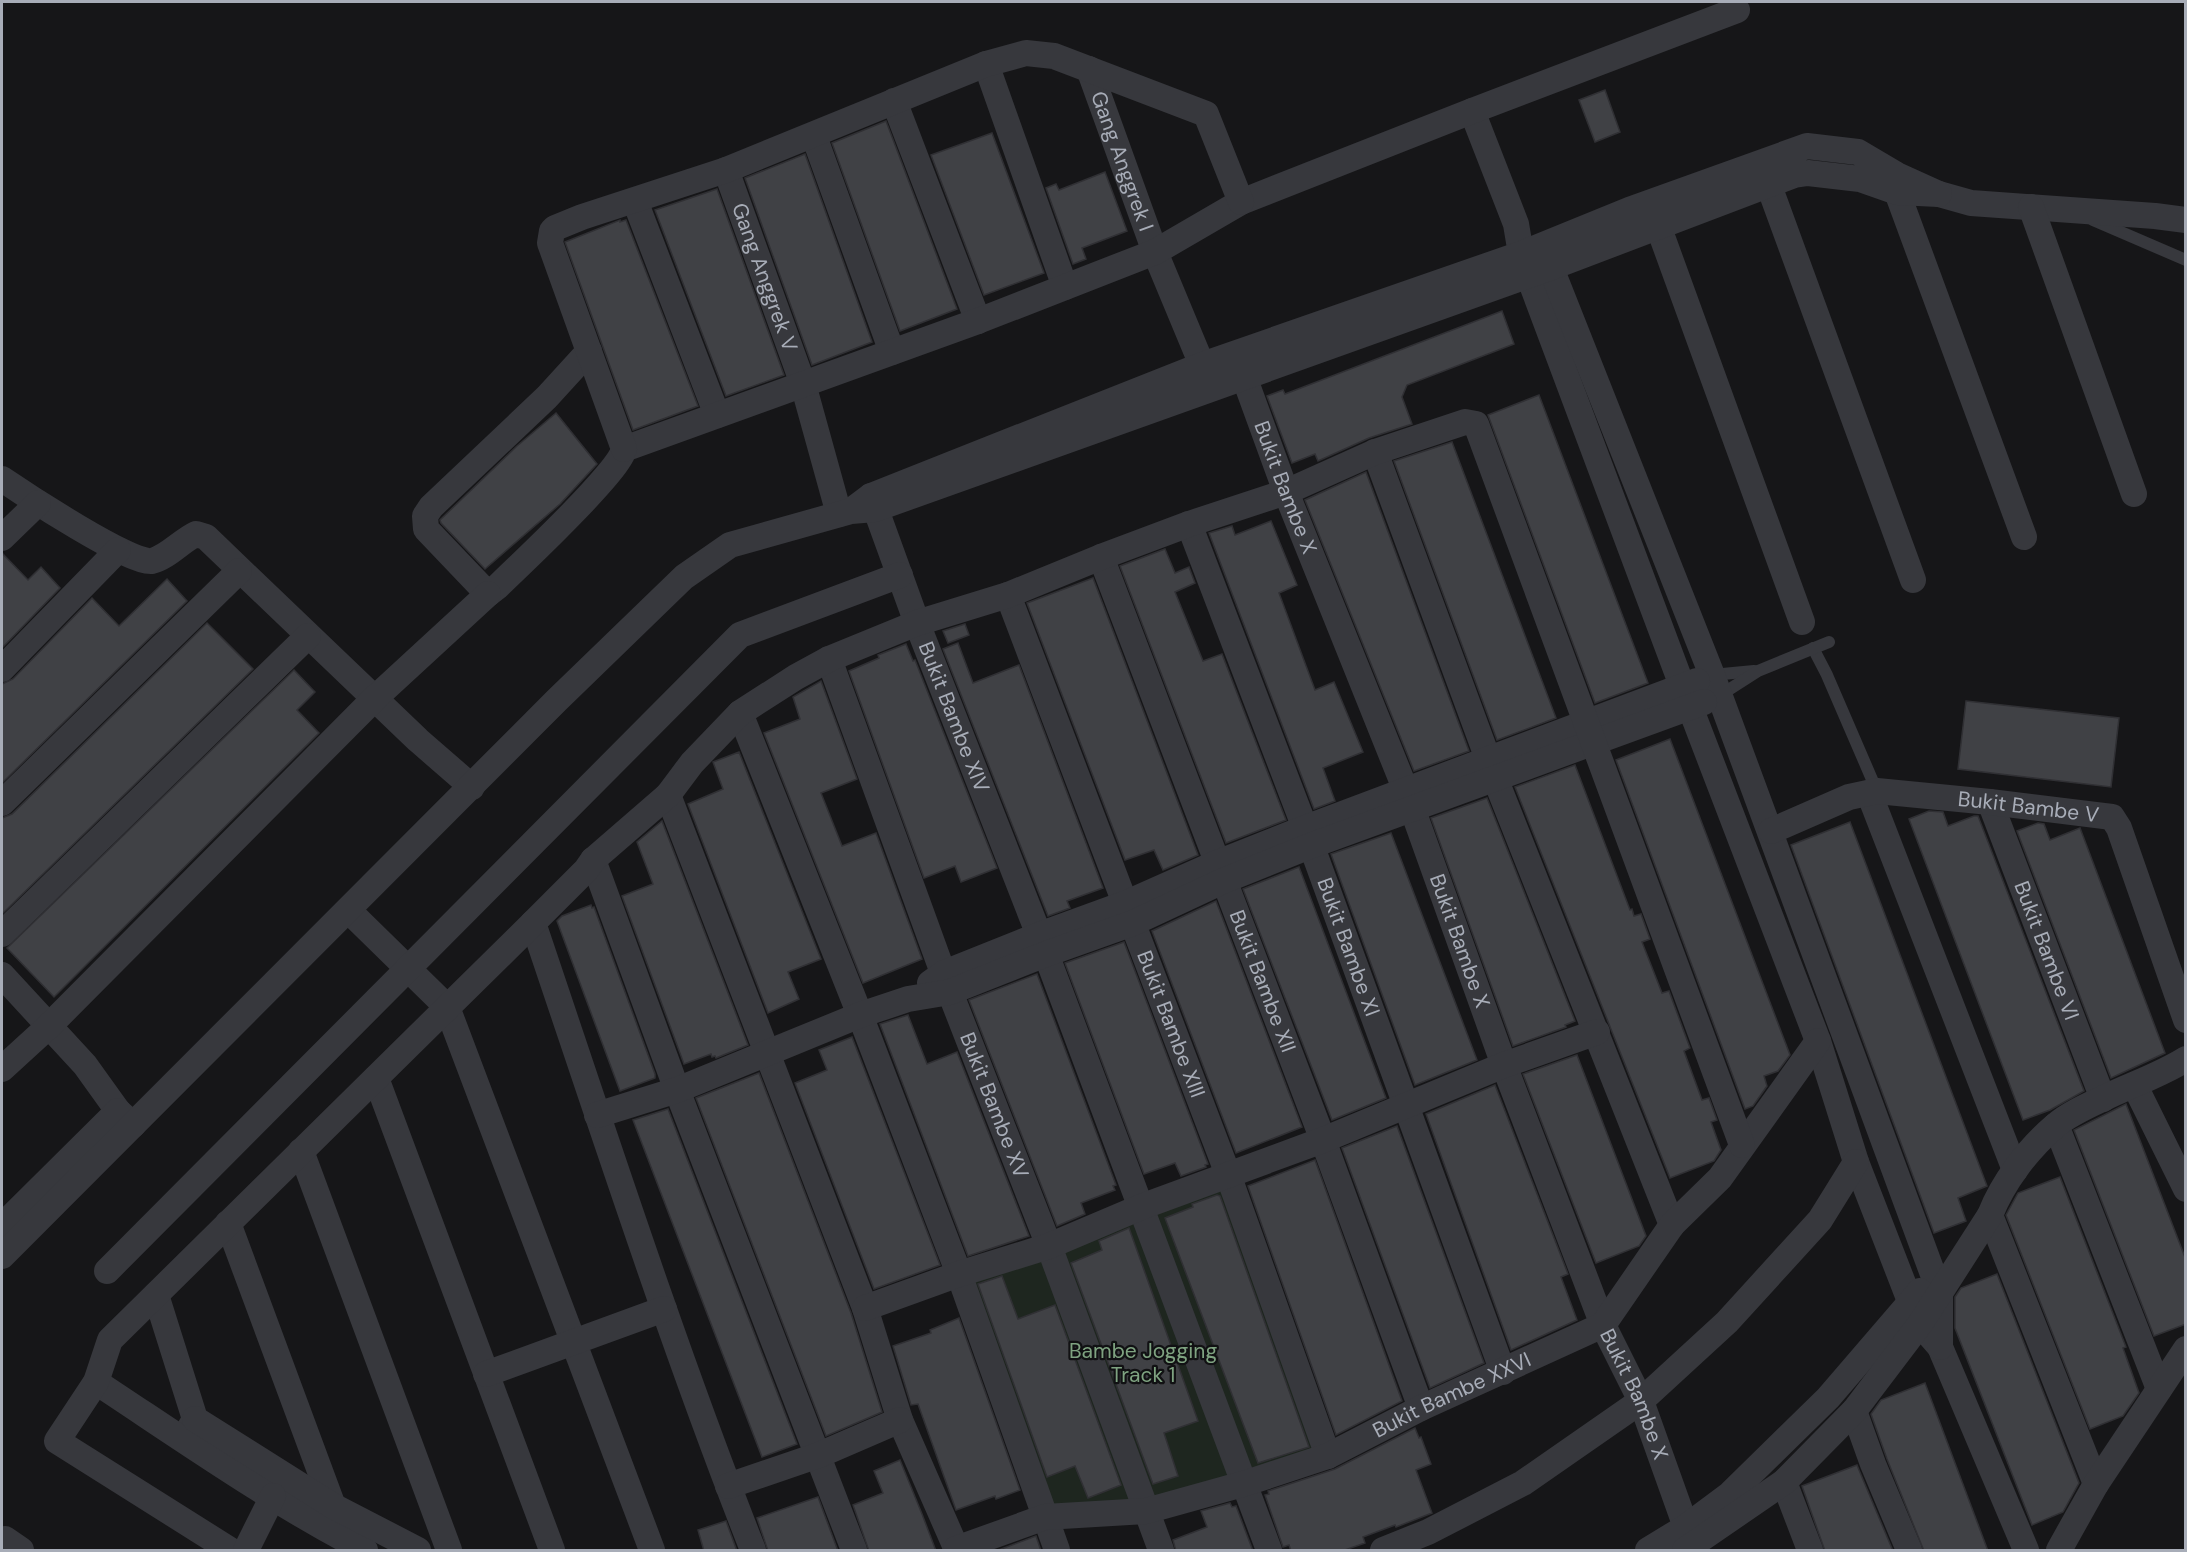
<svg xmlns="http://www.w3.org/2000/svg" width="2187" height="1552" viewBox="0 0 2187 1552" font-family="'DM Sans',sans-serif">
  <rect width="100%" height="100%" fill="#161618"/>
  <path fill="#1e261f" d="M 1229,1177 L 1328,1456 L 1243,1484 L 1045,1517 L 959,1274 Z"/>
  <g fill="#404145" stroke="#303034" stroke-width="1.5">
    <path d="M 1605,90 L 1620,132 L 1595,142 L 1579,100 Z"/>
    <path d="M 886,121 L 957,309 L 900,331 L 832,143 Z"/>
    <path d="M 992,133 L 1044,273 L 984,295 L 931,155 Z"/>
    <path d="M 805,154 L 872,342 L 812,365 L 745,178 Z"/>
    <path d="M 1105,172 L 1127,231 L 1082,248 L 1086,259 L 1073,264 L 1046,188 L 1056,184 L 1059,190 Z"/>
    <path d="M 717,189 L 784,375 L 726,396 L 655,210 Z"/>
    <path d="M 620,220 L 620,222 L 626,220 L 698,406 L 633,430 L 565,242 Z"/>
    <path d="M 1502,311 L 1514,344 L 1407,385 L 1402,397 L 1412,424 L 1369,438 L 1318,461 L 1315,454 L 1292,463 L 1267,396 L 1283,390 L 1285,394 Z"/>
    <path d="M 1539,395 L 1648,683 L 1595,703 L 1488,415 Z"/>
    <path d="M 556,413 L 597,464 L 560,504 L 485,569 L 441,523 L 440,520 L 517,446 Z"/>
    <path d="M 1452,442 L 1556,718 L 1497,740 L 1394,461 Z"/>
    <path d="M 1366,472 L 1469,751 L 1414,771 L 1305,500 Z"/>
    <path d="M 1271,521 L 1297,585 L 1279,593 L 1315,690 L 1334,682 L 1363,752 L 1323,768 L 1335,801 L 1314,809 L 1209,533 L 1232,526 L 1235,535 Z"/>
    <path d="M 1165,549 L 1175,573 L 1189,567 L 1195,583 L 1175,592 L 1203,661 L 1222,654 L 1286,820 L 1226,843 L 1120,566 Z"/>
    <path d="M 2,553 L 28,580 L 41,567 L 60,588 L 2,648 Z"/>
    <path d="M 1093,578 L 1198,855 L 1163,870 L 1154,850 L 1125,860 L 1027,603 Z"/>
    <path d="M 167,579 L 187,601 L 2,783 L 2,684 L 13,679 L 92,598 L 119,626 Z"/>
    <path d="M 207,623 L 253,669 L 2,914 L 2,818 L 12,814 Z"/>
    <path d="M 965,624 L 969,635 L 948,643 L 943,631 Z"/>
    <path d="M 958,643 L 973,683 L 1019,665 L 1103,888 L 1067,901 L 1070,908 L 1048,916 L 943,649 Z"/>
    <path d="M 906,644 L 913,661 L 915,660 L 997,868 L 961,882 L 955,866 L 924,878 L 849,671 L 879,658 L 878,655 Z"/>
    <path d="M 294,670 L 315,692 L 297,710 L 319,733 L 54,997 L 7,948 Z"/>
    <path d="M 821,681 L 857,779 L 821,793 L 842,846 L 876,833 L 922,959 L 863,983 L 764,733 L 800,719 L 793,697 Z"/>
    <path d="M 1966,701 L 2119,718 L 2111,787 L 1958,769 Z"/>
    <path d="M 1670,739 L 1790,1055 L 1778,1071 L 1764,1076 L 1767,1086 L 1753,1106 L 1745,1109 L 1616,760 Z"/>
    <path d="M 739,752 L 821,959 L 788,972 L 799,999 L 768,1013 L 688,804 L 723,789 L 713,762 Z"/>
    <path d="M 1575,765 L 1630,910 L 1632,909 L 1634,916 L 1641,914 L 1650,939 L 1642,942 L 1662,993 L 1669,991 L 1690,1048 L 1684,1051 L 1702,1100 L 1709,1098 L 1717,1120 L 1711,1122 L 1721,1150 L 1714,1161 L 1670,1178 L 1515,787 Z"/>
    <path d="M 1487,798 L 1575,1021 L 1565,1025 L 1566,1027 L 1513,1046 L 1431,818 Z"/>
    <path d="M 1929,811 L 1943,812 L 1948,826 L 1974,816 L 1978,816 L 2084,1091 L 2050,1110 L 2023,1120 L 1909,819 Z"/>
    <path d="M 662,821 L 748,1045 L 716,1058 L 715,1056 L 712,1057 L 711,1054 L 684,1064 L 622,896 L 653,884 L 637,842 Z"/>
    <path d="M 1850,822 L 1987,1186 L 1958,1198 L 1966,1221 L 1934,1233 L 1791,845 Z"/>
    <path d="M 2038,823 L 2044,824 L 2050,840 L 2080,828 L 2165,1053 L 2111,1078 L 2017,831 Z"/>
    <path d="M 1391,833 L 1477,1060 L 1415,1085 L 1331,854 Z"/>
    <path d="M 1299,867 L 1386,1098 L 1332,1120 L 1243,889 Z"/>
    <path d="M 1216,901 L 1302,1127 L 1236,1153 L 1152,931 Z"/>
    <path d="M 591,905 L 592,908 L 594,907 L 655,1074 L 655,1078 L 620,1091 L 557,921 L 562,916 Z"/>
    <path d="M 1124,942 L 1208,1164 L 1205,1165 L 1206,1167 L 1181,1176 L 1175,1163 L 1144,1174 L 1065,963 Z"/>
    <path d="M 1037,974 L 1116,1185 L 1113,1186 L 1115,1190 L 1081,1203 L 1085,1214 L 1057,1226 L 969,1000 Z"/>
    <path d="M 908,1015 L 927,1064 L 957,1052 L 1029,1236 L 968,1256 L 880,1024 Z"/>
    <path d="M 852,1037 L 940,1265 L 874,1289 L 795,1083 L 827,1070 L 819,1050 Z"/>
    <path d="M 1577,1055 L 1646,1236 L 1639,1246 L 1596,1263 L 1523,1074 Z"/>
    <path d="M 759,1073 L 851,1313 L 882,1412 L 826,1436 L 696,1098 Z"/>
    <path d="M 1495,1085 L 1568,1274 L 1561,1277 L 1577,1320 L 1511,1350 L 1426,1114 Z"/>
    <path d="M 2126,1104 L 2186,1260 L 2186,1324 L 2154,1336 L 2074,1130 Z"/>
    <path d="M 668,1109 L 797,1444 L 762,1457 L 633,1120 Z"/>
    <path d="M 1397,1126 L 1484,1363 L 1430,1388 L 1342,1148 Z"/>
    <path d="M 1315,1160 L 1402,1401 L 1336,1435 L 1248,1186 Z"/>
    <path d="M 2060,1177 L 2126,1347 L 2123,1348 L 2139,1393 L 2123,1416 L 2090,1429 L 2006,1215 L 2018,1193 Z"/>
    <path d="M 1217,1195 L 1220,1196 L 1309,1447 L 1258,1463 L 1165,1218 L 1193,1207 L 1192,1204 Z"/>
    <path d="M 1129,1228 L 1198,1421 L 1164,1433 L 1178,1476 L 1153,1484 L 1071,1263 L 1102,1250 L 1099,1241 Z"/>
    <path d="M 1997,1274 L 2079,1483 L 2063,1512 L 2032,1525 L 1955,1328 L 1955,1297 L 1961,1288 Z"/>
    <path d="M 1002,1276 L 1018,1319 L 1055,1305 L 1121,1485 L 1088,1498 L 1075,1466 L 1047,1477 L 978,1284 Z"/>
    <path d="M 959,1318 L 1020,1490 L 996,1499 L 995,1496 L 956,1510 L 918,1404 L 911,1405 L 893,1346 L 931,1333 L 930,1330 Z"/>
    <path d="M 1925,1383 L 1988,1551 L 1924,1551 L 1887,1459 L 1871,1414 L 1881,1400 Z"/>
    <path d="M 1415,1428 L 1419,1438 L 1421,1437 L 1431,1464 L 1416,1470 L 1432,1513 L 1396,1527 L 1395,1525 L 1363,1537 L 1365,1543 L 1342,1551 L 1291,1551 L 1289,1545 L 1283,1547 L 1265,1495 L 1269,1494 L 1268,1491 L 1335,1469 Z"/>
    <path d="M 900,1460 L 922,1514 L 936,1551 L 869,1551 L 853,1505 L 883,1493 L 874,1471 Z"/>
    <path d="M 1857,1465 L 1859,1470 L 1893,1551 L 1825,1551 L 1802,1486 Z"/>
    <path d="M 818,1497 L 838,1551 L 768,1551 L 757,1518 Z"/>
    <path d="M 1230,1503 L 1232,1507 L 1236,1506 L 1253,1551 L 1176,1551 L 1173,1540 L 1207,1527 L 1201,1511 Z"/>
    <path d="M 726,1521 L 737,1551 L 704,1551 L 698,1530 Z"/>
    <path d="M 1036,1536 L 1041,1551 L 996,1551 Z"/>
  </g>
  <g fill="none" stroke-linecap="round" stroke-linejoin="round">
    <g stroke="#37383d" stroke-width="12">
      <path d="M 2093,220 L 2186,260"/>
      <path d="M 1813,648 L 1827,675 L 1877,791"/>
      <path d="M 1712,675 L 1754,671"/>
      <path d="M 1719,696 L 1758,671 L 1829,642"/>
    </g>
    <g stroke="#37383d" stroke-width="26">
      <path d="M 986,64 L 1065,287"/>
      <path id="s1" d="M 1089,69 L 1155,252 L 1202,365"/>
      <path d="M 894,101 L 978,321"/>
      <path d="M 1472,111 L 1516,224 L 1521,254 L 1528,274 L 1690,707 L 1818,1041 L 1856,1162 L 1910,1301 L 1920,1324 L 1940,1347 L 2026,1550"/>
      <path d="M 814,136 L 892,352"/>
      <path id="s2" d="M 726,170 L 803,384 L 839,514"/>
      <path d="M 1768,183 L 1913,580"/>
      <path d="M 1897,192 L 2024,537"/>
      <path d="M 1939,194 L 1971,203 L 2155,216 L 2186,220"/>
      <path d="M 635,201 L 717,415"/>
      <path d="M 2031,207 L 2134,494"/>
      <path d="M 1652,209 L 1802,622"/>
      <path d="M 1545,253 L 1712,675 L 1934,1277 L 1940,1294 L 1940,1347"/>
      <path d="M 589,351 L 547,397 L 431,507 L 425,516 L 426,529 L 488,594 L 497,587 C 518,567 622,469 624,449 L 978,321 L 1155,252 L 1241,202 L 1472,111 L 1737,10"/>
      <path id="s3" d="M 1238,360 L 1286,492 L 1406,791 L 1504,1065 L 1603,1325 L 1641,1401 L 1686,1527"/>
      <path d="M 624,449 L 550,243 L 552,231 L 555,228 L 582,217 L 726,170 L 986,64 L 1026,53 L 1054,56 L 1206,114 L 1241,202"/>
      <path d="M 1375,452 L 1495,778 L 1672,1225"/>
      <path d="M 2,479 C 24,494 132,565 152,561 C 168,557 181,541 196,534 L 206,537 L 418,740 L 472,787"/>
      <path id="s4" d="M 871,496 L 917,623 L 1039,935 L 1269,1550"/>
      <path id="s5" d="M 1189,524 L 1305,828 L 1503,1372"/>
      <path d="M 2,538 L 38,503"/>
      <path id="s6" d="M 1101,557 L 1323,1140 L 1421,1408"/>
      <path id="s7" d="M 1008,595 L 1229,1177 L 1328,1456"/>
      <path id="s8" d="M 829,659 L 950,992 L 1049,1246 L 1161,1550"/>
      <path d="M 2,669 L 118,550"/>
      <path d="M 740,713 L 860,1015 L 959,1274 L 1057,1550"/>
      <path d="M 1869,793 L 2015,1170"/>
      <path d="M 668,795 L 865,1308 L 900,1420 L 957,1550"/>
      <path id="s9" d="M 1990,802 L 2103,1099"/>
      <path d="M 2,803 L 239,571"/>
      <path id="s10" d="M 1771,831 L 1849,797 L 1877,791 L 1990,802 L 2112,817 L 2119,828 L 2186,1020"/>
      <path d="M 593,860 L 677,1090 L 854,1550"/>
      <path d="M 349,911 L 447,1007 L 652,1550"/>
      <path d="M 533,923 C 604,1133 672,1344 753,1550"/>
      <path d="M 2,934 L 308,636"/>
      <path d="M 2,975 L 85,1065 L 118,1111 L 133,1125"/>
      <path d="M 930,983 L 944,973 L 1039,935 L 1127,903 L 1217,863 L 1305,828 L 1697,681"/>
      <path d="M 2,1069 L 49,1026 L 374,699 L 488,594"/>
      <path d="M 376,1078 L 552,1550"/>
      <path d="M 2135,1086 L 2186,1189"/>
      <path d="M 597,1115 L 677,1090 L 860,1015 L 908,999 L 950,992 L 1046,954 L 1133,923 L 1223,881 L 1310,846 L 1704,702"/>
      <path d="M 2056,1125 L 2159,1389"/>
      <path d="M 301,1151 L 449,1550"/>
      <path d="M 1990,1215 L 2096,1484"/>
      <path d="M 228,1223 L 333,1506"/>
      <path d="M 2,1226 L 118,1111"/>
      <path d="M 2,1256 L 557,700 L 684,577 L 730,545 L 851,511 L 875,509 L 1552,267 L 1794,175 L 1808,173 L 1860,179 L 1897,192 L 1939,194 L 1897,175 L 1858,152 L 1807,146 L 1629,210 L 1521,254 L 1202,365 L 871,496 L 851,511"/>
      <path d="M 107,1271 L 740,635 L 900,575"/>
      <path d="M 156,1295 L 195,1419 L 187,1433"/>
      <path d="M 865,1308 L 959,1274 L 1049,1246 L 1141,1207 L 1323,1140 L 1504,1065 L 1597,1032"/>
      <path d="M 486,1374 L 664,1309"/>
      <path d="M 96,1382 C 184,1440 272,1502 365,1550"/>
      <path d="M 1854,1411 L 1873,1464 L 1909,1550"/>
      <path d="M 195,1419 L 333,1506 L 418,1550"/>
      <path d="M 1784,1482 L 1810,1550"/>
      <path d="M 728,1486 L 819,1455 L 900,1420"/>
      <path d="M 5,1539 L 21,1550"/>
      <path id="s11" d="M 956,1549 L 1045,1517 L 1146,1511 L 1243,1484 L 1328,1456 L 1421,1408 L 1603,1325 L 1672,1225 L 1720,1178 L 1818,1041"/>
      <path d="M 230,1550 L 57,1441 L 96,1382 L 110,1340 L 533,923 L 586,870 L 593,860 L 668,795 L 692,763 L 740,713 L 796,677 L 829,659 L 917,623 L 1008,595 L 1101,557 L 1189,524 L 1286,492 L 1375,452 L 1465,422 L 1476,424 L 1742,1145"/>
      <path d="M 246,1550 L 273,1496"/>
      <path d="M 1383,1550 L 1428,1532 L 1523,1483 L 1641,1401 L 1727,1322 L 1820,1220 L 1856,1162"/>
      <path d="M 1648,1550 L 1686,1527 L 1729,1495 L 1828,1398 L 1920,1291"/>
      <path d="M 1685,1550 L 1784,1482 L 1854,1411 L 1920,1324 L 1990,1215 C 2003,1182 2028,1149 2055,1126 C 2067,1115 2087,1106 2102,1099 C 2130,1085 2159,1076 2186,1059"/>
      <path d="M 2059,1550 L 2096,1484 L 2186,1349"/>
    </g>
  </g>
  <g text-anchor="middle" stroke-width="4.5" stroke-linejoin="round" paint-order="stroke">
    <g font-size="21" fill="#a8adb8" stroke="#111113">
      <text dy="7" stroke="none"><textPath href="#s1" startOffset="98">Gang Anggrek I</textPath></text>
      <text dy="7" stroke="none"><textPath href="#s2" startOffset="114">Gang Anggrek V</textPath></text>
      <text dy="7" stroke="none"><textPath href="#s3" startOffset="136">Bukit Bambe X</textPath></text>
      <text dy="7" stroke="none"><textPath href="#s4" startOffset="236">Bukit Bambe XIV</textPath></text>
      <text dy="7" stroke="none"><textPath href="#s10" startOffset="266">Bukit Bambe V</textPath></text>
      <text dy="7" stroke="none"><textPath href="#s3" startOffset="622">Bukit Bambe X</textPath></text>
      <text dy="7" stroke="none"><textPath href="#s5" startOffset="452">Bukit Bambe XI</textPath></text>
      <text dy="7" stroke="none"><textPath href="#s9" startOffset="159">Bukit Bambe VI</textPath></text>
      <text dy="7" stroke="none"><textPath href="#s6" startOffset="454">Bukit Bambe XII</textPath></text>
      <text dy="7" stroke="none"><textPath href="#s7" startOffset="459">Bukit Bambe XIII</textPath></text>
      <text dy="7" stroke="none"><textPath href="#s8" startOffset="476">Bukit Bambe XV</textPath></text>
      <text dy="7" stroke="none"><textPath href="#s3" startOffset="1108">Bukit Bambe X</textPath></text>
      <text dy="7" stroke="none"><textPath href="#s11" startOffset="524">Bukit Bambe XXVI</textPath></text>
    </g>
    <g font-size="21" fill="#7fa381" stroke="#111113">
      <text x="1143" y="1358">Bambe Jogging<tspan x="1143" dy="24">Track 1</tspan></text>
    </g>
  </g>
  <rect width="2187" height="1552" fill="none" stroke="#a8adb8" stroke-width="6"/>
</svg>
